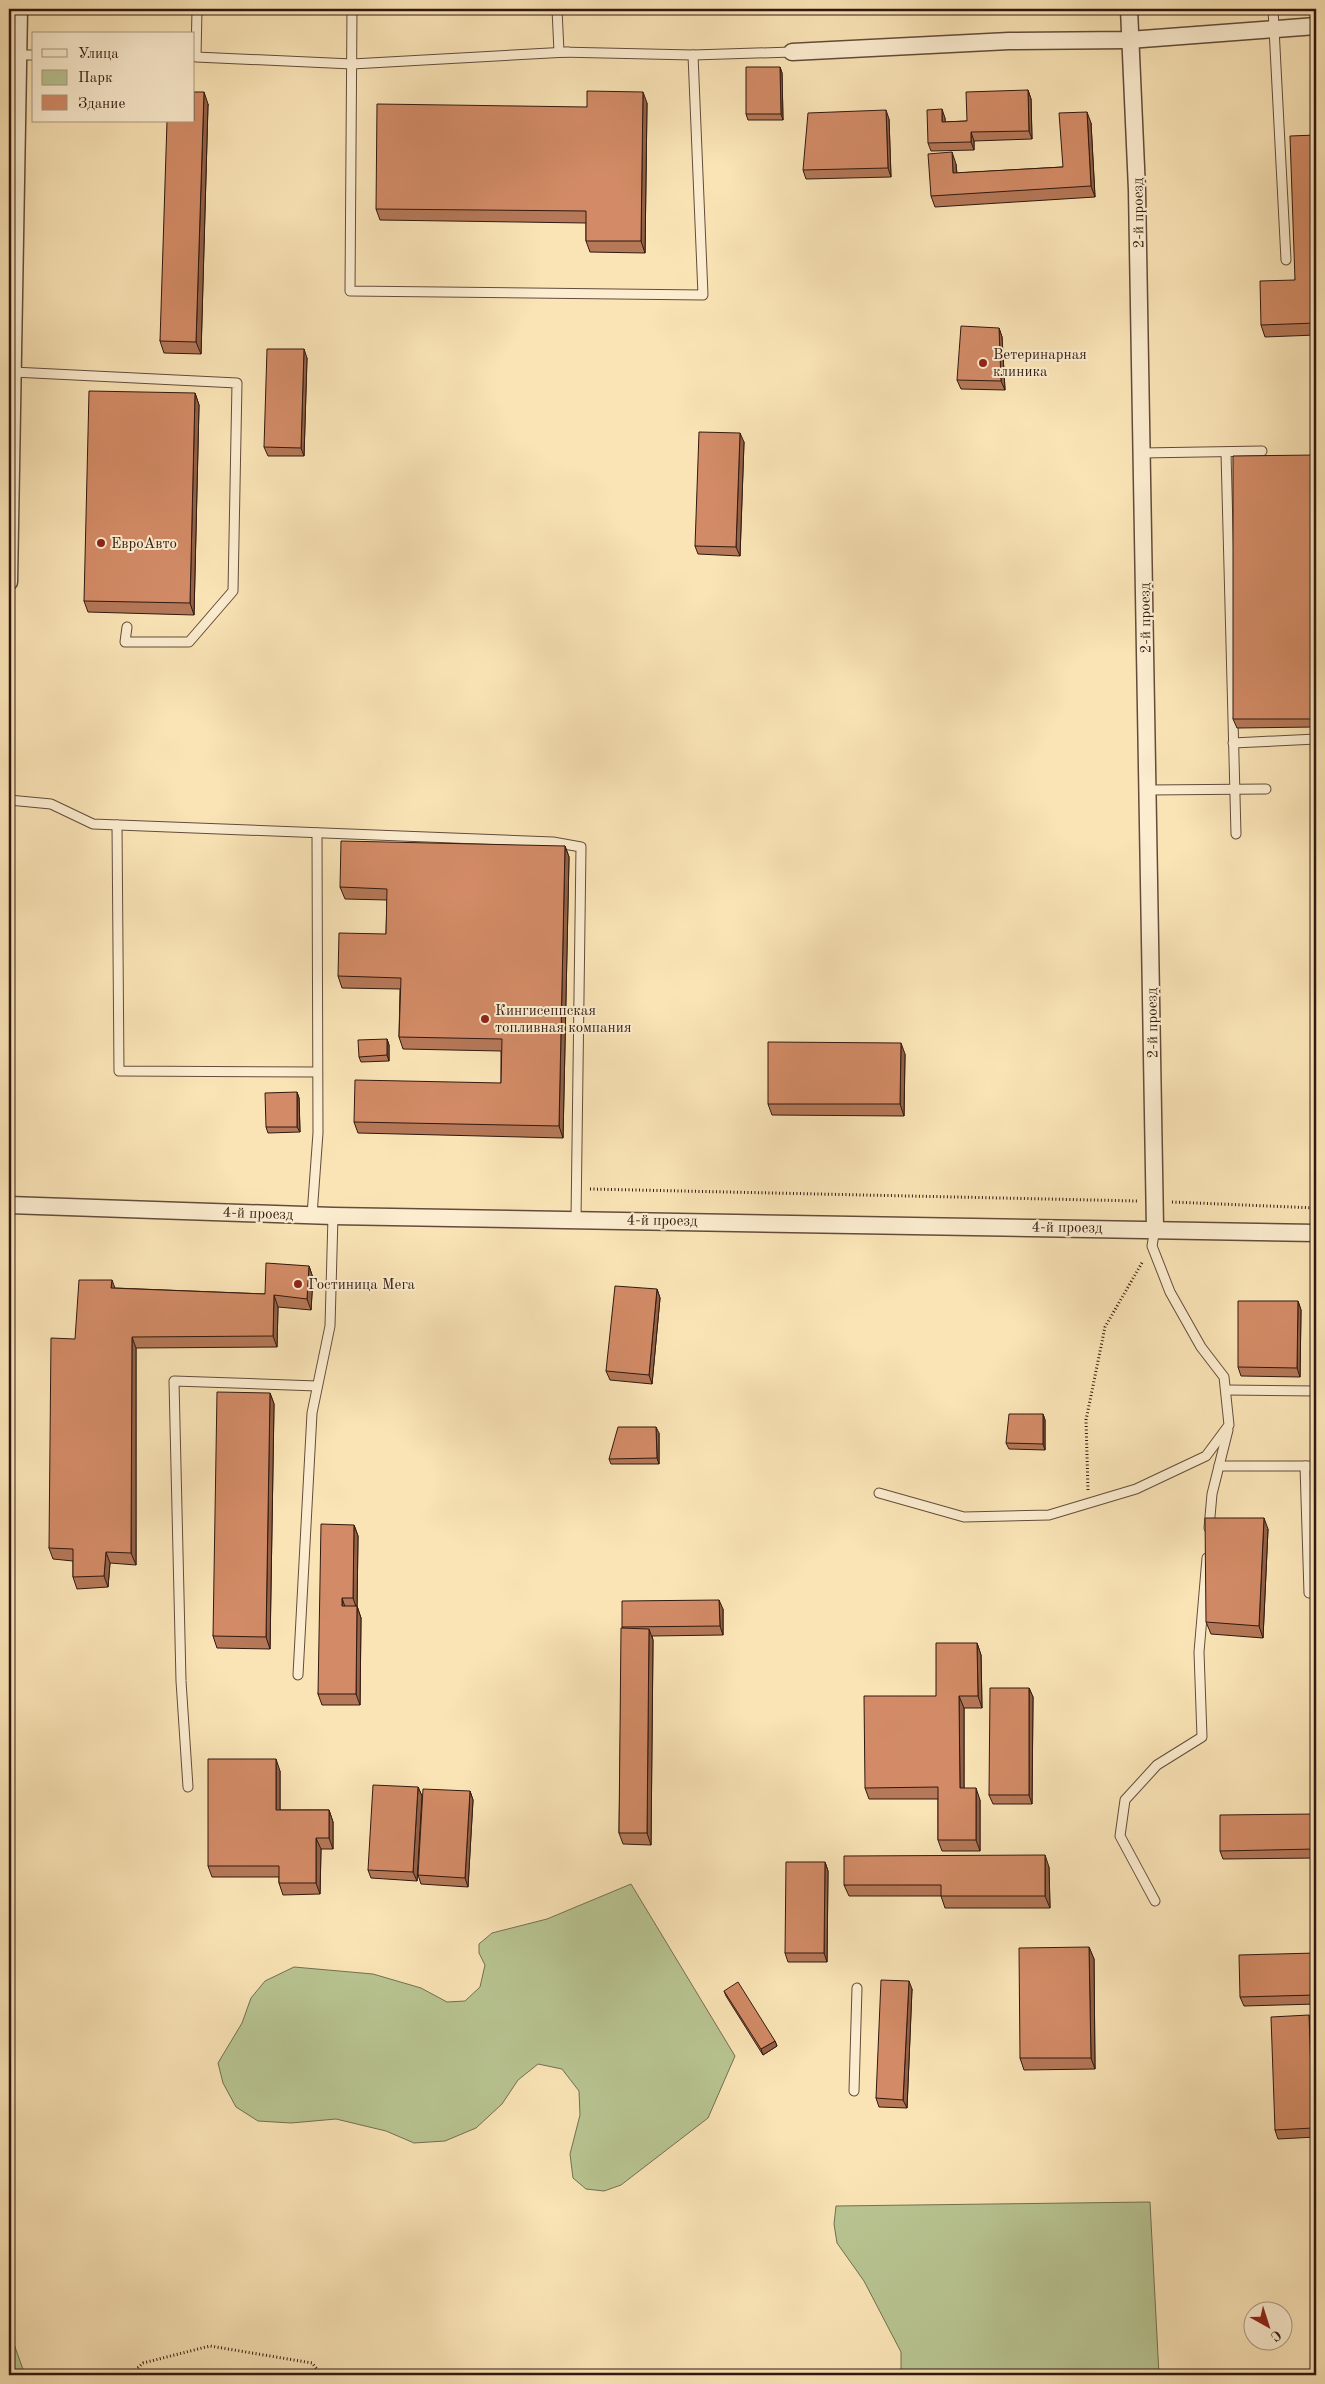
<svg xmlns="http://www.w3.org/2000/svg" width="1325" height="2384" viewBox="0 0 1325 2384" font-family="'Old Standard TT',serif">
  <rect width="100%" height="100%" fill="#fae4b6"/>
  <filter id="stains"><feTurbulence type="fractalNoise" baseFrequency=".004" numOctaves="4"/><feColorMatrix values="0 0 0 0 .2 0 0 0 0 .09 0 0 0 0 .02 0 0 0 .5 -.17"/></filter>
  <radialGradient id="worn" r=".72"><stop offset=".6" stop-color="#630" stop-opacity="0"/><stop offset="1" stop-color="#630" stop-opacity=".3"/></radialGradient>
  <g fill="#b8c592" stroke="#746f51">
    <path d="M 631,1884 L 735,2056 L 708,2118 L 621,2185 L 604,2191 L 586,2189 L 573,2178 L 570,2154 L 580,2115 L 579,2091 L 562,2069 L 538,2064 L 518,2080 L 502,2104 L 476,2128 L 445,2141 L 414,2143 L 386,2131 L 336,2119 L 291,2123 L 258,2121 L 236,2107 L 223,2083 L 218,2063 L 242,2023 L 251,1998 L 265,1981 L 294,1967 L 373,1974 L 421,1988 L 447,2002 L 465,2001 L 480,1987 L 485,1965 L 479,1953 L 479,1944 L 492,1933 L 547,1919 Z"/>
    <path d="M 1150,2202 L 1159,2375 L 901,2375 L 901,2352 L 864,2281 L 837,2243 L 834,2224 L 836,2206 Z"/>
    <path d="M 9,2330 L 25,2375 L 9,2375 Z"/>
  </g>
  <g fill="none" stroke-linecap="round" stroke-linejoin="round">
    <defs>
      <g id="service">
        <path d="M 197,9 L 196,57 L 352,64 L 568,52"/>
        <path d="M 352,9 L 350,291 L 703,295 L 693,55"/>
        <path d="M 557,9 L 559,52 L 693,55 L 792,52"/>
        <path d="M 1273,9 L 1286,260"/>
        <path d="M 18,55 L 34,55"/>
        <path d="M 13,372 L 237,383 L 233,591 L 189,642 L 125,642 L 127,627"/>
        <path d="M 1142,453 L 1262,451"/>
        <path d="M 1226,453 L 1236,834"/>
        <path d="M 1233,743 L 1316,739"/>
        <path d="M 1149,790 L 1266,789"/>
        <path d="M 9,800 L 51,804 L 93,824 L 553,842 L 581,847 L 576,1219"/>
        <path d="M 117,825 L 119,1071 L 317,1072"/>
        <path d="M 312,1215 L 318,1133 L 317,833"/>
        <path d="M 1226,1390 L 1316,1391"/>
        <path d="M 1219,1466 L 1316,1466"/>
        <path d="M 1305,1466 L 1309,1593 L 1316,1592"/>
        <path d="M 879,1493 L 964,1517 L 1049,1515 L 1136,1489 L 1206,1456 L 1229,1425 L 1224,1377 L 1201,1347 L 1170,1292 L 1152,1246 L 1155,1228"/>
        <path d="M 1209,1528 L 1212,1494 L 1228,1430"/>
        <path d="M 298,1675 L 312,1413 L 330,1326 L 333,1216"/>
        <path d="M 188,1787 L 181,1681 L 174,1381 L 317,1386"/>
        <path d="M 1155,1901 L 1120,1836 L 1125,1800 L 1157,1765 L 1202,1737 L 1199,1652 L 1207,1558"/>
        <path d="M 854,2091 L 857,1988"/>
      </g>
      <g id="minor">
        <path d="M 1129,9 L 1137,190 L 1155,1228"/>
        <path d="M 792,52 L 1009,41 L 1129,40 L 1316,26"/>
        <path d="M 9,582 L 19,9"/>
        <path d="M 9,1205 L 333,1216 L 1316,1233"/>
      </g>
    </defs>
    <use href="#service" stroke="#634c3a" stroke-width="11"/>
    <use href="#minor" stroke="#634c3a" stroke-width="19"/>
    <g stroke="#311910" stroke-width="3" stroke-dasharray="1 2.5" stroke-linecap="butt">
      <path d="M 590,1189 L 1138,1201"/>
      <path d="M 1172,1202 L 1316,1208"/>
      <path d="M 1088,1490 L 1086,1420 L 1105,1327 L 1143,1261"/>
      <path d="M 130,2375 L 143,2363 L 210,2346 L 312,2363 L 322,2375"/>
    </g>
    <use href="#service" stroke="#fcedd0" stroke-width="9"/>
    <use href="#minor" stroke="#fcedd0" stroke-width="16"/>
  </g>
  <g fill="#b57858" stroke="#311910">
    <path d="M 780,67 L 782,73 L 783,120 L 748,120 L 746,114 Z"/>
    <path d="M 1028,90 L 1031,99 L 1032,139 L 974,141 L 974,150 L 931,151 L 928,143 L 945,118 L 945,122 L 967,121 Z"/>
    <path d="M 647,103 L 645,253 L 590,252 L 586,241 L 586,223 L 380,220 L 376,209 L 587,107 Z"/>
    <path d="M 208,104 L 201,354 L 164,353 L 160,341 Z"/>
    <path d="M 889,119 L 891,177 L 806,179 L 803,170 Z"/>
    <path d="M 1091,123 L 1095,197 L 935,207 L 931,196 L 956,164 L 957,173 L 1063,167 Z"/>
    <path d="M 1316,135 L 1316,335 L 1265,337 L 1261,325 L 1295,280 Z"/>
    <path d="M 999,328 L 1002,337 L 1005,390 L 961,389 L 957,380 Z"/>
    <path d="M 307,358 L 304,456 L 268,456 L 264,447 Z"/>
    <path d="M 195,393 L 199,405 L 194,615 L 88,612 L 84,601 Z"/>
    <path d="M 744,442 L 740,556 L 698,554 L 695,546 Z"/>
    <path d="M 1316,455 L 1316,727 L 1237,728 L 1233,719 Z"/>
    <path d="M 565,846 L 569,857 L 563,1138 L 358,1133 L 354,1122 L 501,1083 L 501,1051 L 403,1049 L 399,1037 L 400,989 L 342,988 L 338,976 L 386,934 L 387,900 L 345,899 L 340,887 Z"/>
    <path d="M 387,1039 L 389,1045 L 389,1061 L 361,1062 L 359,1057 Z"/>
    <path d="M 905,1054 L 904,1116 L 772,1115 L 768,1104 Z"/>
    <path d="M 297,1092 L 299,1098 L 300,1132 L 268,1133 L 266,1127 Z"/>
    <path d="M 309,1266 L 313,1278 L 311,1310 L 278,1307 L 277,1347 L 136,1348 L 136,1565 L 110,1563 L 108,1587 L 77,1589 L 73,1577 L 73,1561 L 53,1559 L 49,1548 L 115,1288 L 265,1294 Z"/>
    <path d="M 657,1289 L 660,1298 L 652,1384 L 610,1380 L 606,1371 Z"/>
    <path d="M 1298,1301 L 1301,1310 L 1300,1377 L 1241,1376 L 1238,1367 Z"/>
    <path d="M 270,1393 L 274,1404 L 270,1649 L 217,1648 L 213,1636 Z"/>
    <path d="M 1043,1414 L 1045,1420 L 1045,1450 L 1009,1449 L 1006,1443 Z"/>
    <path d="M 659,1433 L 659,1464 L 611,1464 L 609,1459 Z"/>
    <path d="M 354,1525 L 358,1536 L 357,1606 L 361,1618 L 360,1705 L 322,1705 L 318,1694 Z"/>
    <path d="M 1268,1529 L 1263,1638 L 1211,1634 L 1206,1622 Z"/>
    <path d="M 723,1609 L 723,1635 L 652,1636 L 653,1640 L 651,1845 L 623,1844 L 619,1833 L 622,1627 Z"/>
    <path d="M 977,1643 L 981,1655 L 982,1708 L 964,1708 L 964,1788 L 980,1800 L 980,1851 L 942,1851 L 938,1840 L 938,1799 L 869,1799 L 865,1788 Z"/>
    <path d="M 1029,1688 L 1033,1697 L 1032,1804 L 993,1804 L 989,1795 Z"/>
    <path d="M 280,1771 L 280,1810 L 329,1810 L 333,1822 L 333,1849 L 321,1849 L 320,1894 L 283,1895 L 279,1883 L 279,1877 L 212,1877 L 208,1866 Z"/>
    <path d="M 418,1787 L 422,1796 L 417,1881 L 371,1878 L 368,1870 Z"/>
    <path d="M 470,1791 L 473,1800 L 468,1887 L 421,1884 L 418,1875 Z"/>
    <path d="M 1316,1814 L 1316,1858 L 1223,1859 L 1220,1851 Z"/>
    <path d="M 825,1862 L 828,1871 L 827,1962 L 788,1962 L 785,1953 Z"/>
    <path d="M 1049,1867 L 1050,1908 L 945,1908 L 941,1896 L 849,1896 L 844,1885 Z"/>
    <path d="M 1089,1947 L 1094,1959 L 1095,2069 L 1024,2070 L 1020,2058 Z"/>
    <path d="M 1316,1953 L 1316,2004 L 1244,2006 L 1240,1997 Z"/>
    <path d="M 912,1989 L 907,2108 L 879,2107 L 876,2098 Z"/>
    <path d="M 724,1991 L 775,2041 L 777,2046 L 763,2055 L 726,1996 Z"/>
    <path d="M 1312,2024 L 1316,2137 L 1278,2139 L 1275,2130 Z"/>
  </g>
  <g fill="#936147" stroke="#311910">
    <path d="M 780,67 L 782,73 L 783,120 L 781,114 Z"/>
    <path d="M 1028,90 L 1031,99 L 1032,139 L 1029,131 Z"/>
    <path d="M 204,92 L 208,104 L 201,354 L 196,342 Z"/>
    <path d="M 643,92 L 647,103 L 645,253 L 641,241 Z"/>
    <path d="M 942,109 L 945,118 L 945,131 L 942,122 Z"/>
    <path d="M 886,110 L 889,119 L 891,177 L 888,168 Z"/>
    <path d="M 1087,112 L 1091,123 L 1095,197 L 1091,186 Z"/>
    <path d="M 971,132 L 974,141 L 974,150 L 971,142 Z"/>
    <path d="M 952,152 L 956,164 L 957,185 L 953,173 Z"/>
    <path d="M 999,328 L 1002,337 L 1005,390 L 1001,381 Z"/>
    <path d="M 304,349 L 307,358 L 304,456 L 301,448 Z"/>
    <path d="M 195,393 L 199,405 L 194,615 L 190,603 Z"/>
    <path d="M 740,433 L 744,442 L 740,556 L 736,547 Z"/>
    <path d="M 565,846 L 569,857 L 563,1138 L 559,1126 Z"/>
    <path d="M 387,1039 L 389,1045 L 389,1061 L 387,1055 Z"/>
    <path d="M 901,1043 L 905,1054 L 904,1116 L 900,1104 Z"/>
    <path d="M 297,1092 L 299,1098 L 300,1132 L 297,1127 Z"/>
    <path d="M 309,1266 L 313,1278 L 311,1310 L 307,1299 Z"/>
    <path d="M 112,1280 L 116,1291 L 111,1288 Z"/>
    <path d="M 657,1289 L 660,1298 L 652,1384 L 649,1375 Z"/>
    <path d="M 274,1295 L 278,1307 L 277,1347 L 273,1336 Z"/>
    <path d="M 1298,1301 L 1301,1310 L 1300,1377 L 1297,1368 Z"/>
    <path d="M 132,1337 L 136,1348 L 136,1565 L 131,1553 Z"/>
    <path d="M 270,1393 L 274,1404 L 270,1649 L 266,1637 Z"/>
    <path d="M 1043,1414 L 1045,1420 L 1045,1450 L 1043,1444 Z"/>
    <path d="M 656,1427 L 659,1433 L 659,1464 L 657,1458 Z"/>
    <path d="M 1264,1518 L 1268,1529 L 1263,1638 L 1259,1626 Z"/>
    <path d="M 354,1525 L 358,1536 L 357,1610 L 353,1598 Z"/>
    <path d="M 106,1552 L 110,1563 L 108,1587 L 104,1576 Z"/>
    <path d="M 342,1598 L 346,1610 L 342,1606 Z"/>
    <path d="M 719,1600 L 723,1609 L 723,1635 L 720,1626 Z"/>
    <path d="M 357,1606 L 361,1618 L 360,1705 L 356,1694 Z"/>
    <path d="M 649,1629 L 653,1640 L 651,1845 L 647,1833 Z"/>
    <path d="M 977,1643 L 981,1655 L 982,1708 L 978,1696 Z"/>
    <path d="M 1029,1688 L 1033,1697 L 1032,1804 L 1029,1795 Z"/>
    <path d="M 959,1696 L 964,1708 L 964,1800 L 960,1788 Z"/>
    <path d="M 276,1759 L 280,1771 L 280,1822 L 276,1810 Z"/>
    <path d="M 418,1787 L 422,1796 L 417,1881 L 413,1872 Z"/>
    <path d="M 976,1788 L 980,1800 L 980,1851 L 976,1840 Z"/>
    <path d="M 470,1791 L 473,1800 L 468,1887 L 465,1878 Z"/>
    <path d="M 329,1810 L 333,1822 L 333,1849 L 329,1838 Z"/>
    <path d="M 316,1838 L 321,1849 L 320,1894 L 316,1883 Z"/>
    <path d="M 1045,1855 L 1049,1867 L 1050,1908 L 1045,1896 Z"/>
    <path d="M 825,1862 L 828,1871 L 827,1962 L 824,1953 Z"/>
    <path d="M 1089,1947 L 1094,1959 L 1095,2069 L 1091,2058 Z"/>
    <path d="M 909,1981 L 912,1989 L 907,2108 L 903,2100 Z"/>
    <path d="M 1309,2015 L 1312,2024 L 1316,2137 L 1313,2128 Z"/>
    <path d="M 775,2041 L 777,2046 L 763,2055 L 761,2049 Z"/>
  </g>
  <g fill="#d28b66" stroke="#311910">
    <path d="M 746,67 L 780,67 L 781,114 L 746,114 Z"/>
    <path d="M 1028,90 L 1029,131 L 971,132 L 971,142 L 928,143 L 927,110 L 942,109 L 942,122 L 967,121 L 966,92 Z"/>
    <path d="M 587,91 L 643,92 L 641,241 L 586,241 L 586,211 L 376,209 L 377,104 L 587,107 Z"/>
    <path d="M 194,92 L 204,92 L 196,342 L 160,341 L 167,121 L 194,121 Z"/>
    <path d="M 886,110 L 888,168 L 803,170 L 808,113 Z"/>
    <path d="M 1087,112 L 1091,186 L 931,196 L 928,154 L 952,152 L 953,173 L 1063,167 L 1059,113 Z"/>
    <path d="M 1316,135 L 1316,323 L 1261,325 L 1260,281 L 1295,280 L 1290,136 Z"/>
    <path d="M 961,326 L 999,328 L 1001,381 L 957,380 Z"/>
    <path d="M 267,349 L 304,349 L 301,448 L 264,447 Z"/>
    <path d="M 89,391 L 195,393 L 190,603 L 84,601 Z"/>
    <path d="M 699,432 L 740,433 L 736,547 L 695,546 Z"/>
    <path d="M 1316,455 L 1316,719 L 1233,719 L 1233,456 Z"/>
    <path d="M 341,841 L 565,846 L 559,1126 L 354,1122 L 355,1080 L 501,1083 L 502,1039 L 399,1037 L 401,978 L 338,976 L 339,933 L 386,934 L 387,889 L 340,887 Z"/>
    <path d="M 387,1039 L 387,1055 L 359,1057 L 358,1040 Z"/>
    <path d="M 768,1042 L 901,1043 L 900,1104 L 768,1104 Z"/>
    <path d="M 297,1092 L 297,1127 L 266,1127 L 265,1093 Z"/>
    <path d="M 266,1263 L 309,1266 L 307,1299 L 274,1295 L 273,1336 L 132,1337 L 131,1553 L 106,1552 L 104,1576 L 73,1577 L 73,1549 L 49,1548 L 51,1338 L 75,1339 L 79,1280 L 112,1280 L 111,1288 L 265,1294 Z"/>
    <path d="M 615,1286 L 657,1289 L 649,1375 L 606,1371 Z"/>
    <path d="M 1238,1301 L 1298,1301 L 1297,1368 L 1238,1367 Z"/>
    <path d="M 217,1392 L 270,1393 L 266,1637 L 213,1636 Z"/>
    <path d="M 1009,1414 L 1043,1414 L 1043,1444 L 1006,1443 Z"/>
    <path d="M 618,1427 L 656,1427 L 657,1458 L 609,1459 Z"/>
    <path d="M 1205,1518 L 1264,1518 L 1259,1626 L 1206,1622 Z"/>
    <path d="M 321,1524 L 354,1525 L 353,1598 L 342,1598 L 342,1606 L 357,1606 L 356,1694 L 318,1694 Z"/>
    <path d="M 719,1600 L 720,1626 L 622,1627 L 622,1601 Z"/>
    <path d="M 621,1628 L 649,1629 L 647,1833 L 619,1833 Z"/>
    <path d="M 936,1643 L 977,1643 L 978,1696 L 959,1696 L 960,1788 L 976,1788 L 976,1840 L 938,1840 L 938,1787 L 865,1788 L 864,1696 L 936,1696 Z"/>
    <path d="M 990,1688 L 1029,1688 L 1029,1795 L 989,1795 Z"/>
    <path d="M 208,1759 L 276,1759 L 276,1810 L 329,1810 L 329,1838 L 316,1838 L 316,1883 L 279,1883 L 279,1866 L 208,1866 Z"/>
    <path d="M 373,1785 L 418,1787 L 413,1872 L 368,1870 Z"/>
    <path d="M 423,1789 L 470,1791 L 465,1878 L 418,1875 Z"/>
    <path d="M 1316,1814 L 1316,1849 L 1220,1851 L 1220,1815 Z"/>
    <path d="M 1045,1855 L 1045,1896 L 941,1896 L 941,1885 L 844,1885 L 844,1856 Z"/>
    <path d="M 786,1862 L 825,1862 L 824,1953 L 785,1953 Z"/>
    <path d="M 1089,1947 L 1091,2058 L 1020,2058 L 1019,1948 Z"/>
    <path d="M 1316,1953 L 1316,1995 L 1240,1997 L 1239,1955 Z"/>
    <path d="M 881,1980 L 909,1981 L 903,2100 L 876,2098 Z"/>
    <path d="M 738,1982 L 775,2041 L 761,2049 L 724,1991 Z"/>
    <path d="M 1309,2015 L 1313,2128 L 1275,2130 L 1271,2017 Z"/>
  </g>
  <g fill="#8f2418" stroke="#fcedd0" stroke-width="2">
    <circle cx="983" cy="363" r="5"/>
    <circle cx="101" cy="543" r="5"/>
    <circle cx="485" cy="1019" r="5"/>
    <circle cx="298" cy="1284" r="5"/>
  </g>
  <g text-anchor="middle" stroke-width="4" stroke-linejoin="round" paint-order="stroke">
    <g font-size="15" fill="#311910" stroke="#fcedd0">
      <text transform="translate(1138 213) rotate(-91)" y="5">2-й проезд</text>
      <text transform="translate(1145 618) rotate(-91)" y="5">2-й проезд</text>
      <text transform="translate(1152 1023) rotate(-91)" y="5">2-й проезд</text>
      <text transform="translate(258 1213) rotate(2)" y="5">4-й проезд</text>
      <text transform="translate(662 1220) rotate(1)" y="5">4-й проезд</text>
      <text transform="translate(1067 1227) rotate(1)" y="5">4-й проезд</text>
    </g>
    <g font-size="15" fill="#311910" stroke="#fcedd0" text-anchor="start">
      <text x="993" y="359">Ветеринарная<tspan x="993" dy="17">клиника</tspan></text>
      <text x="111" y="548">ЕвроАвто</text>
      <text x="495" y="1015">Кингисеппская<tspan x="495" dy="17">топливная компания</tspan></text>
      <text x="308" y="1289">Гостиница Мега</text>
    </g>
  </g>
  <rect width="1325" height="2384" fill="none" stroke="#fae4b6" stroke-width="30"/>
  <rect x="10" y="10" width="1305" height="2364" fill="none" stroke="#311910" stroke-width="2.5"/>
  <rect x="15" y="15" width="1295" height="2354" fill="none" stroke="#311910"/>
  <rect x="32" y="32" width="162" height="90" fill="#fcedd0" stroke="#ab9883"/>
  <rect x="42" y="49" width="25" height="8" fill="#fcedd0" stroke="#ab9883"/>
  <text x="78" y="58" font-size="15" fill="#311910">Улица</text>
  <rect x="42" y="70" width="25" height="15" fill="#b8c592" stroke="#ab9883"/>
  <text x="78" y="82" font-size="15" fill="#311910">Парк</text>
  <rect x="42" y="95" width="25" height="15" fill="#d28b66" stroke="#ab9883"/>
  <text x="78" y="108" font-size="15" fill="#311910">Здание</text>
  <g transform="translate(1268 2326) rotate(141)"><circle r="24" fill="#fcedd0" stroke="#ab9883"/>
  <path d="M0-4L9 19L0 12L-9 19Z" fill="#8f2418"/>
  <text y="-8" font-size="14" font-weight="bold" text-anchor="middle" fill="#311910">С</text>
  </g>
  <rect width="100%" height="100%" filter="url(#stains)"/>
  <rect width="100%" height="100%" fill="url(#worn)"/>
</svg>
